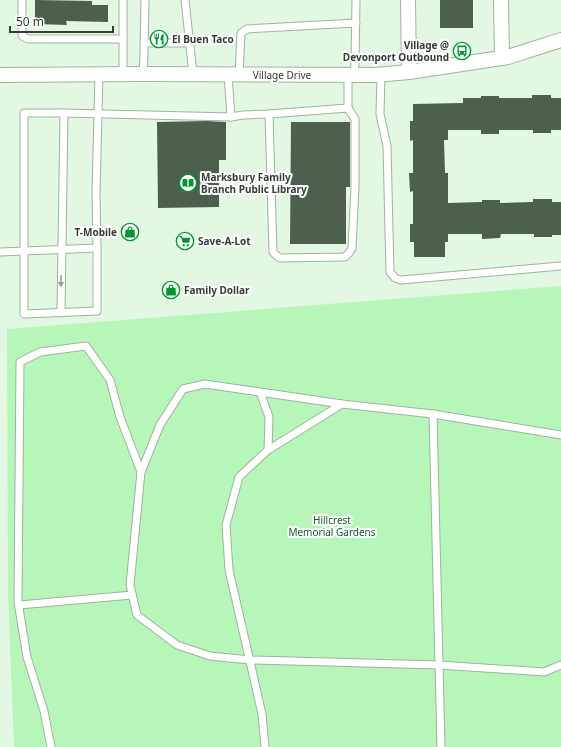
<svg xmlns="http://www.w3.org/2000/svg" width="561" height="747" viewBox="0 0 561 747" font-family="'Noto Sans',sans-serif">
  <rect width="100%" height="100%" fill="#e2f8e2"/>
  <path fill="#b6f7b9" d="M 561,286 L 561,747 L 14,747 L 8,593 L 7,329 Z"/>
  <g fill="#4d5f4d">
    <path d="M 35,0 L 92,1 L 92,5 L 108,5 L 108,22 L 66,21 L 67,25 L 35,24 Z"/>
    <rect x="440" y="0" width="33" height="28"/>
    <path d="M 532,95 L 551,95 L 551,98 L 561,98 L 561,130 L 551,130 L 551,133 L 533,133 L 533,130 L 499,130 L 499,134 L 481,134 L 481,130 L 448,130 L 448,140 L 444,140 L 445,173 L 448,173 L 448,203 L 482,202 L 482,200 L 500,200 L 500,203 L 533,202 L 533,199 L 552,199 L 552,202 L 561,202 L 561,235 L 552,235 L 552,237 L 534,237 L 534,234 L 501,234 L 500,238 L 482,239 L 482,234 L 448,234 L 448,242 L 445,242 L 445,257 L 414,257 L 414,242 L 410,242 L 410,224 L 413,224 L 413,191 L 410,192 L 409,173 L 413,173 L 413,140 L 410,141 L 410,121 L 413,121 L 413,104 L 463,103 L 463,98 L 481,98 L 481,96 L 499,96 L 499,98 L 532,98 Z"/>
    <path d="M 206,121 L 226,122 L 226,160 L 219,160 L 219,207 L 158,208 L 157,122 Z"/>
    <path d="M 291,122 L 350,122 L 350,187 L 346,187 L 346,244 L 290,244 Z"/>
  </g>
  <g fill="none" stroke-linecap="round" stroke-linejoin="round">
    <defs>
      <g id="lane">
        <path d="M 22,0 L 22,36 L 28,39 L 123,39"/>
        <path d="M 185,0 L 193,74"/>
        <path d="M 144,43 L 190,43"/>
        <path d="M 123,74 L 123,0"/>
        <path d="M 143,74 L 144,54 L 145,0"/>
        <path d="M 228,75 L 231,117"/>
        <path d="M 239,75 L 241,33 L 247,29 L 356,23"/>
        <path d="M 354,75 L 355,62 L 356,0"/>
        <path d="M 381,75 L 380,114 L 387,146 L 390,272 L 395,278 L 401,280 L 561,266"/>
        <path d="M 269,114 L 273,252 L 277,256 L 280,258 L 345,257 L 349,253 L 352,248 L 355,187 L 355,119 L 348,108"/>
        <path d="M 97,248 L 97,311 L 24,314 L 24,113 L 64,113 L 231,117 L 243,115 L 269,114 L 348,108 L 348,75"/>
        <path d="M 0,252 L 97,248 L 96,193 L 99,74"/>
        <path d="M 61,313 L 64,113"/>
        <path d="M 260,392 L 269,417 L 268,450"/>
        <path d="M 433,414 L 441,747"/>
        <path d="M 561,435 L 433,414 L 342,404 L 205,384 L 183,389 L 160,425 L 141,472 L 130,585 L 137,615 L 177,645 L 210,656 L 250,660 L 439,665 L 544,672 L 561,665"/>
        <path d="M 19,605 L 132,595"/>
        <path d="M 51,747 L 44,711 L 27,657 L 18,602 L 20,362 L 40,352 L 86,346 L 110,380 L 120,417 L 141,472"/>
        <path d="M 265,747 L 262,714 L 229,570 L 226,525 L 239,477 L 268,450 L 342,404"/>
      </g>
      <g id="street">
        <path d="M 408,0 L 409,72"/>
        <path d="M 501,0 L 502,58"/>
        <path d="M 0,75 L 143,74 L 375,75 L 409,72 L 508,57 L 561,40"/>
      </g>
    </defs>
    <use href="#lane" stroke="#9eb39e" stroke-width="9"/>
    <use href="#street" stroke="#9eb39e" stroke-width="16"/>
    <use href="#lane" stroke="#fff" stroke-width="7"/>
    <use href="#street" stroke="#fff" stroke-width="14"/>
  </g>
  <defs><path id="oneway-solid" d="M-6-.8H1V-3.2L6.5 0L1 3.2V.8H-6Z"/></defs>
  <use fill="#9a9e9a" href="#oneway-solid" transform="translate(61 281) rotate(91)"/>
  <defs>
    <symbol id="restaurant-ring" viewBox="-11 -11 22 22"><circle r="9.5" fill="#fff" stroke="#00972e" stroke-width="1.5"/><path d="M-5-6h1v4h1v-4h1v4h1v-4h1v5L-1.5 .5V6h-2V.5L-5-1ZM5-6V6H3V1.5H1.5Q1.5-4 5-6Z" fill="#00972e"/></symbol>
    <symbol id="bus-ring" viewBox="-11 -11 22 22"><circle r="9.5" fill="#fff" stroke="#00972e" stroke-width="1.5"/><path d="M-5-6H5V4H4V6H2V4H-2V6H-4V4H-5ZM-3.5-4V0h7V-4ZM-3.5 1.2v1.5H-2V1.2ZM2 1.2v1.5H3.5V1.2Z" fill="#00972e"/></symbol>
    <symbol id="library-ring" viewBox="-11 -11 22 22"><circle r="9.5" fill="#fff" stroke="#00972e" stroke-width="1.5"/><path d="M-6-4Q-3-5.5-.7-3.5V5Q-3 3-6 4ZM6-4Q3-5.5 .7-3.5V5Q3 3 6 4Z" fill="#00972e"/></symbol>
    <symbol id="shop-ring" viewBox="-11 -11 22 22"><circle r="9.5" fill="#fff" stroke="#00972e" stroke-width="1.5"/><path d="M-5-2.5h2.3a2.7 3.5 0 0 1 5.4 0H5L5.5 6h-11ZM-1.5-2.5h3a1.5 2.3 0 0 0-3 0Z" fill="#00972e"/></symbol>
    <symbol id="supermarket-ring" viewBox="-11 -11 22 22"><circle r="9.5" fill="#fff" stroke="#00972e" stroke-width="1.5"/><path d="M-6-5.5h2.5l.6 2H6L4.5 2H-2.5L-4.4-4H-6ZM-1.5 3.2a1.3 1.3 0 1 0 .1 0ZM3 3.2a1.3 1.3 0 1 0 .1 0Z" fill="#00972e"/></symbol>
  </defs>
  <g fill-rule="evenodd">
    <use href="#restaurant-ring" x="149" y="29" width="20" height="20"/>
    <use href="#bus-ring" x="452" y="41" width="20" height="20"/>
    <use href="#library-ring" x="178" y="173" width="20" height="20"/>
    <use href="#shop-ring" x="120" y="222" width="20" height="20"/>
    <use href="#supermarket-ring" x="175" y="231" width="20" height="20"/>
    <use href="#shop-ring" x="161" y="280" width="20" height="20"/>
  </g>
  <g text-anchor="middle" stroke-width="4" stroke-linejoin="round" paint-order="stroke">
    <g font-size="10" font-weight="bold" fill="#343c34" stroke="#fff" text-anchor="start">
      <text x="172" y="43">El Buen Taco</text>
      <text x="449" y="49" text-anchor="end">Village @<tspan x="449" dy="12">Devonport Outbound</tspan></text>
      <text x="201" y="181">Marksbury Family<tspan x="201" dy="12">Branch Public Library</tspan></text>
      <text x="117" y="236" text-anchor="end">T-Mobile</text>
      <text x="198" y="245">Save-A-Lot</text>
      <text x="184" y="294">Family Dollar</text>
    </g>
    <g font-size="10" fill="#343c34" stroke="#fff">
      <text x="282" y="79">Village Drive</text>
    </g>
    <g font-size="10" fill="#0b5f1e" stroke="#fff">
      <text x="332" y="524">Hillcrest<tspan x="332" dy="12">Memorial Gardens</tspan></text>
    </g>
  </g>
  <path d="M10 26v6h103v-6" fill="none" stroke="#343c34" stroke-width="2"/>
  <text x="16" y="26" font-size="12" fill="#343c34" stroke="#ffffff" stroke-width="3" paint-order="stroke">50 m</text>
</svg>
